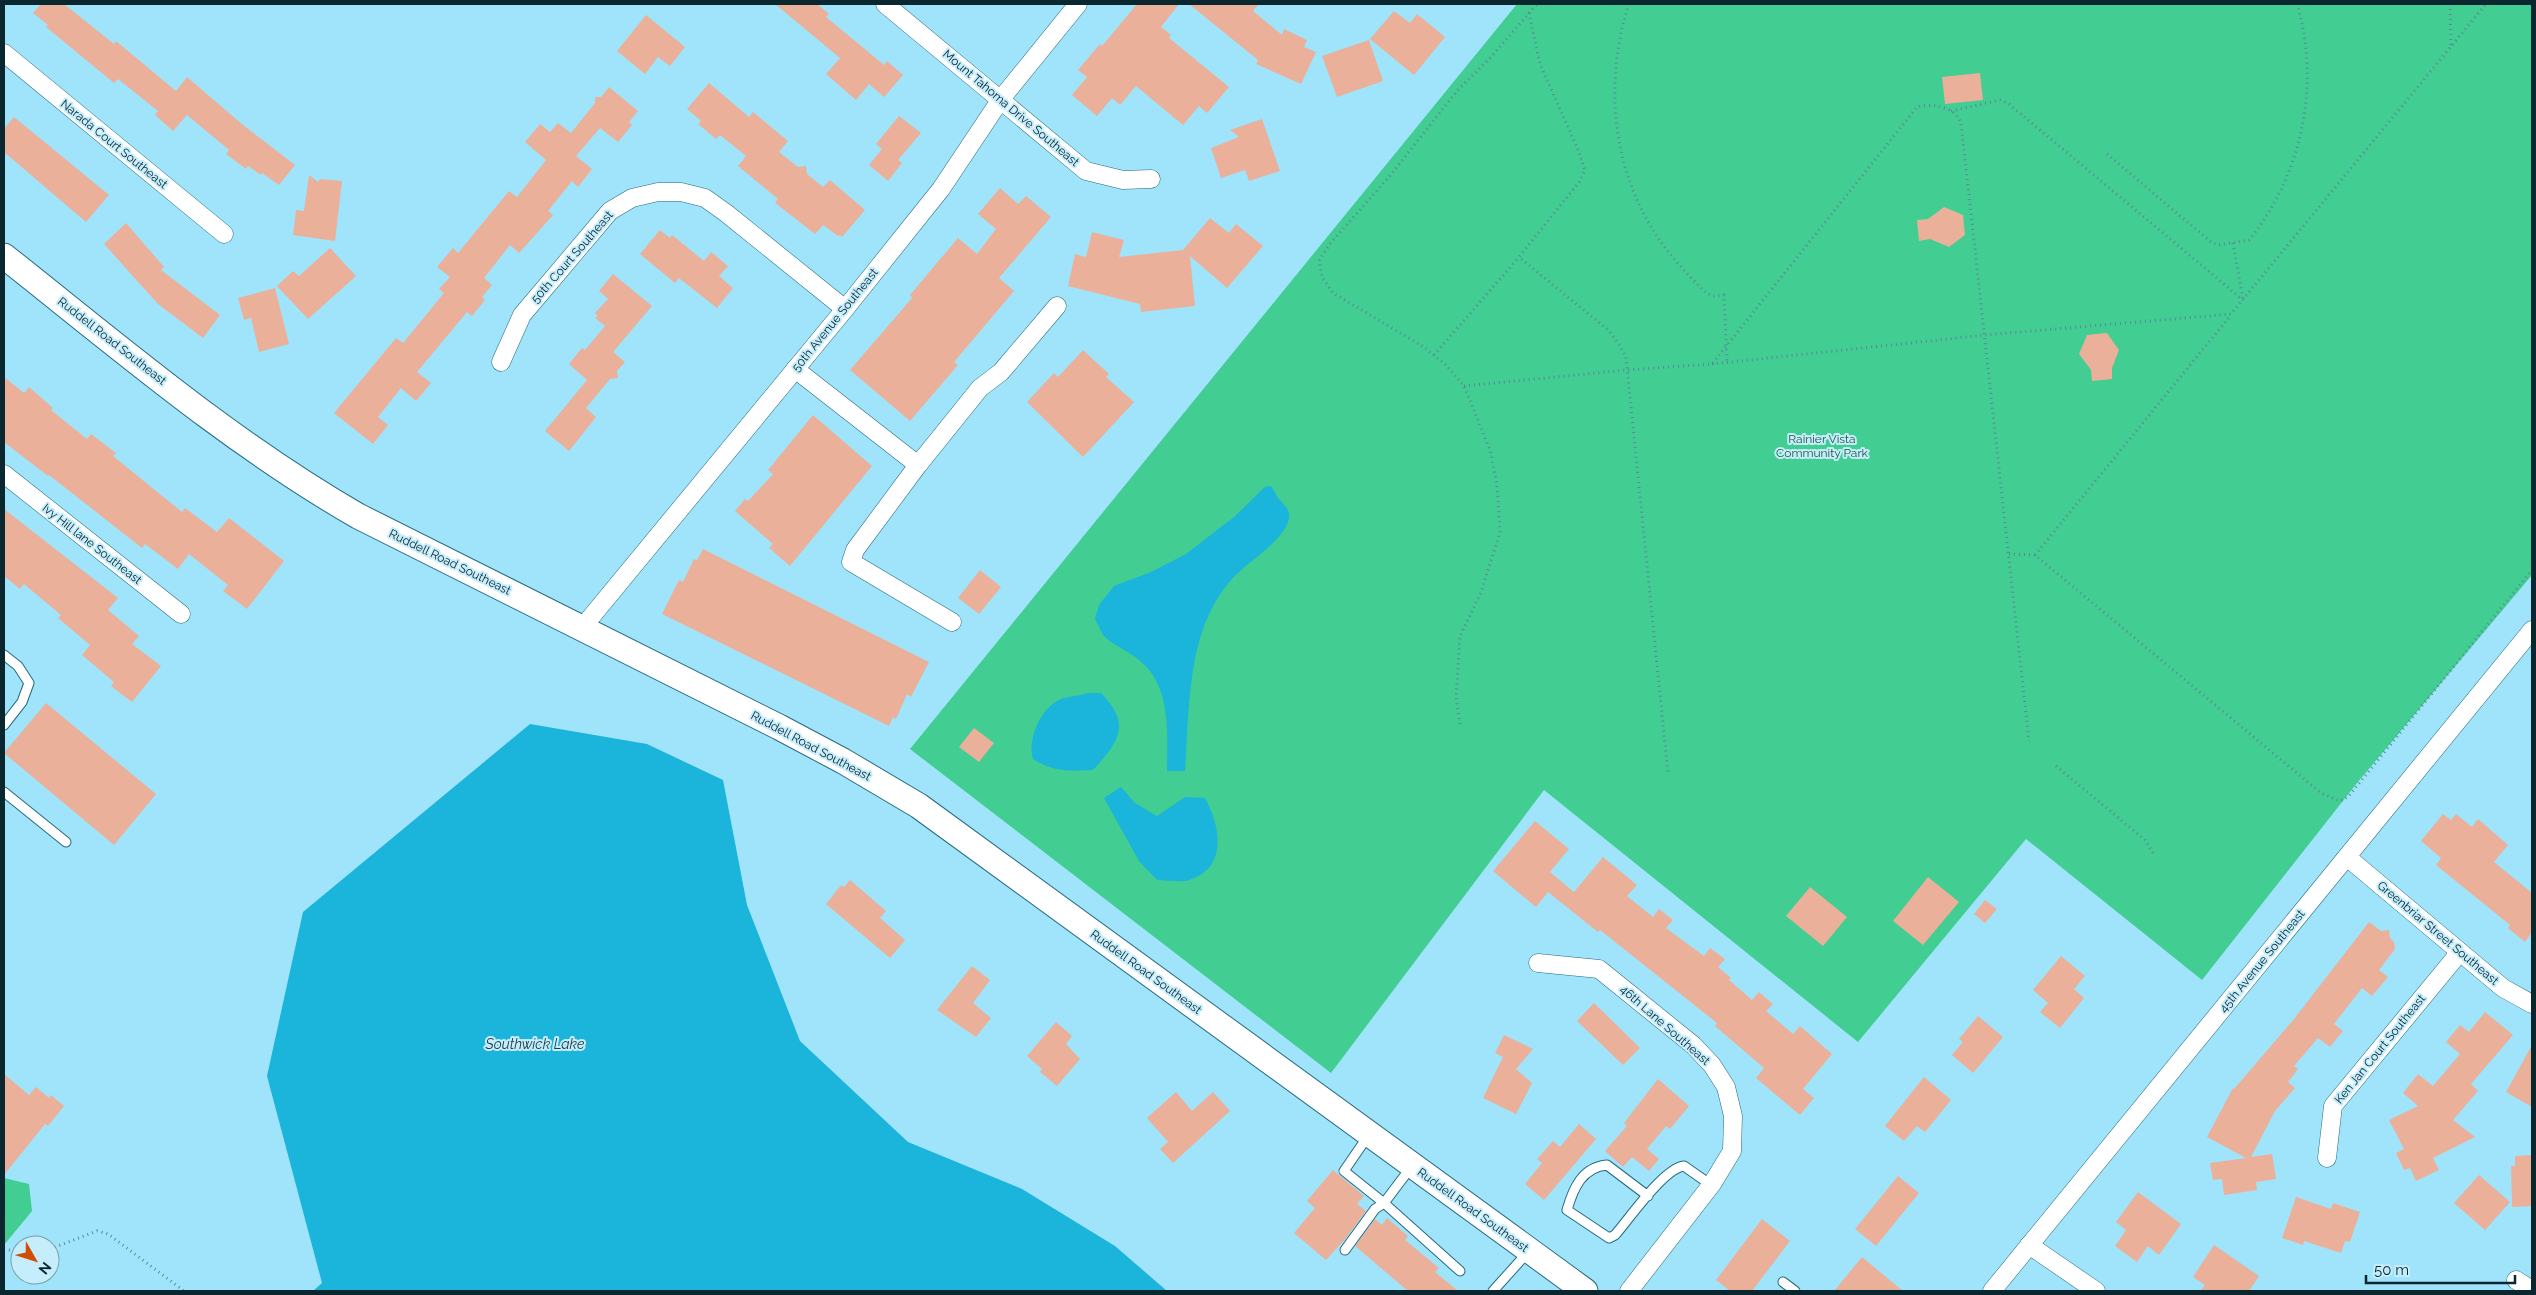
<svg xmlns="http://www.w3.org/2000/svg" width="2536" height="1295" viewBox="0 0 2536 1295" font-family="Raleway,sans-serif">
  <rect width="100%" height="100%" fill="#a0e4fb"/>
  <g fill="#42cd92">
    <path d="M 1517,4 L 2532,4 L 2532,575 L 2357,783 L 2202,980 L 2026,839 L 1858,1042 L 1544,790 L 1331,1073 L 910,749 Z"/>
    <path d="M 4,1178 L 29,1184 L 32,1211 L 4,1245 Z"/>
  </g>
  <g fill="#1bb4da">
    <path d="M 1271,486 C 1274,490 1276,496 1279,499 C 1285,507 1292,510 1288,522 C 1280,544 1248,561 1232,579 C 1186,630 1190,706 1185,771 L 1167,771 C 1167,733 1172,686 1139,660 C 1130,652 1111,644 1104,636 C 1100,631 1098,624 1095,619 L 1099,605 L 1114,586 L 1151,572 L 1186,554 L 1234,517 L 1265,487 Z"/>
    <path d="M 1088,693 L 1101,693 C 1132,725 1119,741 1093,770 C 1070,771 1053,772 1033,759 C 1027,739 1041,707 1061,699 C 1070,696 1080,696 1088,693 Z"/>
    <path d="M 530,724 L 647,744 L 723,780 L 747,905 L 800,1041 L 908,1142 L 1022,1189 L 1115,1246 L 1167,1291 L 313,1291 L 322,1283 L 267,1076 L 303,912 Z"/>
    <path d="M 1121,787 L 1135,803 L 1157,816 L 1185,797 L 1205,798 C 1220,825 1229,868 1189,880 C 1180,883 1167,880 1157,880 L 1139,861 L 1104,798 Z"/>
  </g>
  <g fill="#eab09a">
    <path d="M 41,4 L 64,4 L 114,44 L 116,41 L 176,91 L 187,77 L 243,125 L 295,165 L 279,185 L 262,173 L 261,175 L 248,166 L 246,169 L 226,154 L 229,150 L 187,115 L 173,131 L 155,115 L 158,111 L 118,79 L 114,83 L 46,27 L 48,25 L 33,13 Z"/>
    <path d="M 775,4 L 817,4 L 829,14 L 826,17 L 884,65 L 887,61 L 903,75 L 884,97 L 869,84 L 856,100 L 826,74 L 840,58 Z"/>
    <path d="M 1137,4 L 1179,4 L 1161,27 L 1171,35 L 1169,38 L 1229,87 L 1207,113 L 1199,106 L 1183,125 L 1136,86 L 1120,105 L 1112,98 L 1097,116 L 1072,95 L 1087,77 L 1078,70 L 1100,44 L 1102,46 Z"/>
    <path d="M 1189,4 L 1259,4 L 1253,11 L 1282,35 L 1284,29 L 1307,40 L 1304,47 L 1316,52 L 1301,84 L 1256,64 L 1258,60 Z"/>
    <path d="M 1394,11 L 1410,23 L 1417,14 L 1445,37 L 1414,75 L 1370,39 Z"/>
    <path d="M 646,15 L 685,47 L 670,66 L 658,57 L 645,74 L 617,51 Z"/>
    <path d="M 1369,40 L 1383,81 L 1337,97 L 1322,56 Z"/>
    <path d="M 1980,73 L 1983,100 L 1945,104 L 1942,77 Z"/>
    <path d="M 709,83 L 749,117 L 753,112 L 788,141 L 779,152 L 798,167 L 806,166 L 807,174 L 823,187 L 830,180 L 865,210 L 842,237 L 840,235 L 838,236 L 823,225 L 815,234 L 792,216 L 775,203 L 778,199 L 738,166 L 746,156 L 720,135 L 716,139 L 698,124 L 701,121 L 687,109 Z"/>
    <path d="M 609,87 L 638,111 L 629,122 L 632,125 L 618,142 L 600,128 L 576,156 L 592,169 L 578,187 L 572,181 L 548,211 L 553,215 L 519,253 L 510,245 L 484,278 L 492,285 L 482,297 L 485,300 L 472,316 L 467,312 L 417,372 L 431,383 L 416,401 L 401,388 L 378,417 L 388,425 L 373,444 L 334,413 L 396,338 L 403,343 L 444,293 L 439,289 L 450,277 L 437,267 L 453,248 L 458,253 L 509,191 L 517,197 L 546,160 L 525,142 L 540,124 L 550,132 L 558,123 L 571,133 L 595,103 L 595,97 L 601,97 Z"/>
    <path d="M 899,116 L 921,133 L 898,160 L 902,163 L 888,181 L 869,165 L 882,149 L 876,144 Z"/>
    <path d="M 14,117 L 109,195 L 86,222 L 4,152 L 4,129 Z"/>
    <path d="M 1262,119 L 1280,171 L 1249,181 L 1245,170 L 1221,178 L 1211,148 L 1239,137 L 1230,130 Z"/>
    <path d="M 309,175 L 318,182 L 320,179 L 342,181 L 335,241 L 293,235 L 296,210 L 304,211 Z"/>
    <path d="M 1000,188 L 1018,204 L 1026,196 L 1051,217 L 999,278 L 1014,291 L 954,362 L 958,365 L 910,421 L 850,370 L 912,298 L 910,295 L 958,238 L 977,254 L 996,229 L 978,214 Z"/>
    <path d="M 1944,207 L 1963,215 L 1965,235 L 1949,247 L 1930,239 L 1919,241 L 1917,220 L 1928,219 Z"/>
    <path d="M 1210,218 L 1229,233 L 1236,224 L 1263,246 L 1227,288 L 1190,256 L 1195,306 L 1141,312 L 1140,304 L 1068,286 L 1075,254 L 1086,257 L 1092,232 L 1124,240 L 1119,257 L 1183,250 Z"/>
    <path d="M 126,223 L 164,267 L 161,270 L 220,315 L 203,338 L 158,304 L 104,244 Z"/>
    <path d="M 660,230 L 670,238 L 672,235 L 704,261 L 711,252 L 728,266 L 719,276 L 733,288 L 717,308 L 679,278 L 675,283 L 640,254 Z"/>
    <path d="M 330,248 L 356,276 L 308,319 L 277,286 L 293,271 L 299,276 Z"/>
    <path d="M 613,274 L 652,306 L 613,352 L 625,362 L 617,371 L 618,378 L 610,379 L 586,408 L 596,417 L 569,451 L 545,431 L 587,380 L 569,364 L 582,348 L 585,350 L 605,326 L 595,318 L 598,316 L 595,313 L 608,299 L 599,291 Z"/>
    <path d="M 275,288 L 289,344 L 259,352 L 251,318 L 244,320 L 238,298 Z"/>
    <path d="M 2107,333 L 2119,350 L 2112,368 L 2112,379 L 2092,381 L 2091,370 L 2079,354 L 2087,335 Z"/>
    <path d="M 1083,350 L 1109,374 L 1106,377 L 1134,402 L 1083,457 L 1027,402 L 1054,373 L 1058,377 Z"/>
    <path d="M 4,377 L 24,393 L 29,387 L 53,408 L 51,410 L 87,439 L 91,434 L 116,453 L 113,456 L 182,512 L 185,508 L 217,532 L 229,518 L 284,561 L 247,609 L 223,591 L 228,585 L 189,554 L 178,569 L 145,544 L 142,548 L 49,475 L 48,476 L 4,442 Z"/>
    <path d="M 813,415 L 872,466 L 790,566 L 769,548 L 773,544 L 735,511 L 745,499 L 748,501 L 773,474 L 768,470 Z"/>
    <path d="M 4,509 L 118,598 L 108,610 L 139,636 L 132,644 L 161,666 L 132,702 L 111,686 L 114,682 L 82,655 L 90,645 L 58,618 L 61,615 L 24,584 L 20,589 L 4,576 Z"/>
    <path d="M 703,549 L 929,662 L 911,697 L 907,694 L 896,719 L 893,717 L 889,726 L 662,614 L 679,580 L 683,582 L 694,559 L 697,560 Z"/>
    <path d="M 980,570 L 1001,587 L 979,614 L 958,598 Z"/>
    <path d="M 46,703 L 156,794 L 114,845 L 4,753 Z"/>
    <path d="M 974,728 L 994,743 L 979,762 L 959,747 Z"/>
    <path d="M 2443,814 L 2451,820 L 2456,814 L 2472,827 L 2478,819 L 2508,845 L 2494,862 L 2532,893 L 2532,932 L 2525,942 L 2508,928 L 2510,925 L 2436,865 L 2441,858 L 2421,841 Z"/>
    <path d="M 1535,821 L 1569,849 L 1550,872 L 1574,892 L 1603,857 L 1637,885 L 1627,896 L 1653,917 L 1659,909 L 1673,920 L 1666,928 L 1704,956 L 1710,948 L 1725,959 L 1718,967 L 1731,978 L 1729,980 L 1752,1000 L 1759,992 L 1773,1004 L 1766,1011 L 1793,1034 L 1800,1026 L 1832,1054 L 1803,1089 L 1814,1098 L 1800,1115 L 1756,1078 L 1764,1068 L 1715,1026 L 1717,1023 L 1600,930 L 1598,932 L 1548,892 L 1536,907 L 1493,871 Z"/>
    <path d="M 1928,877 L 1959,902 L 1923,945 L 1893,921 Z"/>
    <path d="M 850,880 L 886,911 L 880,918 L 905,940 L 890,958 L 826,904 L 841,885 L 844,887 Z"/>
    <path d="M 1810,887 L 1847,917 L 1823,946 L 1786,916 Z"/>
    <path d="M 1985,900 L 1997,909 L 1985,923 L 1974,914 Z"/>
    <path d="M 2369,922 L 2381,931 L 2389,930 L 2390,938 L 2394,942 L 2395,949 L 2379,970 L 2388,977 L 2372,996 L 2362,988 L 2334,1024 L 2343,1031 L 2330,1047 L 2318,1038 L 2294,1066 L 2298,1069 L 2288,1082 L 2295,1088 L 2275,1111 L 2251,1157 L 2272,1154 L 2276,1179 L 2256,1182 L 2257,1190 L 2224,1195 L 2222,1179 L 2213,1180 L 2210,1163 L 2246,1158 L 2207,1137 L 2233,1088 L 2234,1089 L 2294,1019 Z"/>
    <path d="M 2061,956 L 2085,976 L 2074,989 L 2084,998 L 2060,1028 L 2040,1012 L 2048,1003 L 2033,990 Z"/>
    <path d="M 972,966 L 990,980 L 973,1003 L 991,1018 L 976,1037 L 937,1010 Z"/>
    <path d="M 1594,1003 L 1640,1048 L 1623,1065 L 1577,1021 Z"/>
    <path d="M 2485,1012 L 2513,1035 L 2471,1084 L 2478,1091 L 2453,1120 L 2475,1137 L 2433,1158 L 2439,1170 L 2416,1181 L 2410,1168 L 2404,1170 L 2396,1153 L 2404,1149 L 2389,1120 L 2418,1106 L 2403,1093 L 2418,1074 L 2433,1086 L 2460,1054 L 2446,1042 L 2460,1025 L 2469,1032 Z"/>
    <path d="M 1978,1016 L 2003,1037 L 1973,1073 L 1952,1055 L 1963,1042 L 1959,1039 Z"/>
    <path d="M 1056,1022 L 1072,1036 L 1066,1044 L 1080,1059 L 1057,1086 L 1040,1072 L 1042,1069 L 1027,1056 Z"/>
    <path d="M 1504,1035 L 1533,1049 L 1516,1069 L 1532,1083 L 1516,1114 L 1483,1098 L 1503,1057 L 1495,1053 Z"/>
    <path d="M 2532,1045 L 2532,1107 L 2506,1092 Z"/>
    <path d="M 4,1074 L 29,1095 L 36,1087 L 49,1098 L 51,1095 L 64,1106 L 48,1126 L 45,1124 L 4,1175 Z"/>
    <path d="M 1924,1077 L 1951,1100 L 1925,1132 L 1917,1126 L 1904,1141 L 1885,1126 Z"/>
    <path d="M 1658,1079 L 1689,1106 L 1670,1129 L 1666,1126 L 1647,1149 L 1659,1159 L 1649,1171 L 1632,1157 L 1623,1167 L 1605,1151 L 1627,1126 L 1624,1123 Z"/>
    <path d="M 1176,1092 L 1192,1111 L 1213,1092 L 1230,1111 L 1173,1163 L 1160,1149 L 1168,1142 L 1147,1118 Z"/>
    <path d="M 1579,1124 L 1596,1139 L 1544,1200 L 1525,1184 L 1542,1163 L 1537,1159 L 1553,1141 L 1560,1147 Z"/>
    <path d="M 2532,1155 L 2532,1206 L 2512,1207 L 2511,1166 L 2515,1166 L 2515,1156 Z"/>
    <path d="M 1333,1170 L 1364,1196 L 1357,1204 L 1366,1211 L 1346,1238 L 1326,1260 L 1294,1233 L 1315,1208 L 1307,1201 Z"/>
    <path d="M 2479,1175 L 2510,1202 L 2485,1230 L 2454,1203 Z"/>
    <path d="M 1898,1176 L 1919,1193 L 1876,1246 L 1855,1229 Z"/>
    <path d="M 2138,1192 L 2181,1224 L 2159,1255 L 2148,1246 L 2137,1262 L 2115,1246 L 2126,1230 L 2116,1222 Z"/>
    <path d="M 2296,1197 L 2331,1209 L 2333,1203 L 2360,1212 L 2350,1242 L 2345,1241 L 2341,1253 L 2304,1241 L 2303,1245 L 2282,1238 Z"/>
    <path d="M 1387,1218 L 1408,1236 L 1405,1240 L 1439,1268 L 1435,1272 L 1458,1291 L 1408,1291 L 1355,1246 L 1375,1219 L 1382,1225 Z"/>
    <path d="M 1762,1219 L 1790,1241 L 1752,1291 L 1730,1291 L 1716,1280 Z"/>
    <path d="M 2214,1245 L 2259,1276 L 2249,1291 L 2200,1291 L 2205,1285 L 2193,1277 Z"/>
    <path d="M 1862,1257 L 1903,1291 L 1834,1291 Z"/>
  </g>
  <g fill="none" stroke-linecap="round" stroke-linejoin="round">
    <defs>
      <g id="service">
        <path d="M 4,655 L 18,666 L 29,683 L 22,702 L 4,725"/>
        <path d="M 4,792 L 66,842"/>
        <path d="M 1412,1166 L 1384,1203 L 1460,1271"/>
        <path d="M 1648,1196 L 1607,1165 C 1582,1167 1573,1189 1567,1210 L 1609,1238 L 1615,1235 C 1629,1219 1664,1168 1684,1166 L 1711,1185"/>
        <path d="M 1345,1250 L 1375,1209 L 1384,1203 L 1344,1171 L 1368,1136"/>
        <path d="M 1783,1282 L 1795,1291"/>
        <path d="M 1493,1291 L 1529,1251"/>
      </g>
      <g id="minor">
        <path d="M 885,4 L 1086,171 L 1123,180 L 1151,179"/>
        <path d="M 4,53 L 224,234"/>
        <path d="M 501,362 L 522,315 L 610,211 L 632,198 L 658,192 L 681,192 L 705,198 L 726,213 L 845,309"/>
        <path d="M 795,369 L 918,465"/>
        <path d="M 4,474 L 181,614"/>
        <path d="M 952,622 L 851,562 L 855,550 L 918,465 L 980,388 L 1001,372 L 1057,306"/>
        <path d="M 582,628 L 845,309 L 941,189 L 1001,99 L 1078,4"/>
        <path d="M 2347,857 L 2503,988 L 2532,1004"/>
        <path d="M 1538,963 L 1599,969 L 1693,1045 L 1712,1065 L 1726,1087 L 1733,1116 L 1732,1151 L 1712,1184 L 1629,1291"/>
        <path d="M 2327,1158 L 2333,1106 L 2460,952"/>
        <path d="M 2029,1245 L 2096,1291"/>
        <path d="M 2516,1280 L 2532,1290"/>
        <path d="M 1992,1291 L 2532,630"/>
      </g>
      <path id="secondary" d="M 4,256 C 119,347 231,443 358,516 L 779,727 L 843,761 L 919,806 L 1585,1291"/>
    </defs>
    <use href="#service" stroke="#256b7f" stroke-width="11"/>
    <use href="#minor" stroke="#256b7f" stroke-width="19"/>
    <use href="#secondary" stroke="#256b7f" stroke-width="27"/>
    <g stroke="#588999" stroke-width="3" stroke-dasharray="1 4" stroke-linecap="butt">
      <path d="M 1629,4 C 1605,76 1611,159 1650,225 C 1665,251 1685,272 1706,293 L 1713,296 L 1724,295 L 1727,362"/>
      <path d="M 2450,4 L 2451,46"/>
      <path d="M 1529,13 L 1540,64 L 1579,152 L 1585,170 L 1579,182 L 1519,257 L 1608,330 L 1619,344 L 1626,357 L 1668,774"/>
      <path d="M 1951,111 L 2000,100 L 2009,104 L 2243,300"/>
      <path d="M 2107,154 L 2211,242 L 2217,245 L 2249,240 C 2302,175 2321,84 2297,4"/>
      <path d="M 2233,243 L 2243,299"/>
      <path d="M 1434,355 L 1519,257"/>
      <path d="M 1712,364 L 1985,335 L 2231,314 L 2486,4"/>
      <path d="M 1464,386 L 1627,370 L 1712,364 L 1917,107 C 1931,103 1953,106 1960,121 C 1962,127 1962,135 1963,141 L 2029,741"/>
      <path d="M 2009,554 L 2035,555 L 2321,793 L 2340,801 L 2348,797 L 2532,570"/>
      <path d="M 2035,555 L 2231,315"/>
      <path d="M 1460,724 L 1456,697 L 1460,636 L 1481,592 L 1500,532 L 1497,484 L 1490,450 L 1464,386 L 1446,365 L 1424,347 L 1333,293 L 1322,277 L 1319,261 L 1329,245 L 1389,177 L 1457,91 L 1491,57 L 1537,4"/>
      <path d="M 2056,766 L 2145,840 L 2153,853"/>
      <path d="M 4,1249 L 20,1252"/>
      <path d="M 50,1249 L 97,1231 L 108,1234 L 184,1291"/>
    </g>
    <use href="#service" stroke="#fff" stroke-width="9"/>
    <use href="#minor" stroke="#fff" stroke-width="18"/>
    <use href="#secondary" stroke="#fff" stroke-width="25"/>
  </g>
  <g text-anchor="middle" stroke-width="4" stroke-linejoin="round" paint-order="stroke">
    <g font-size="12" fill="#0a272f" stroke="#c6edfb">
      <text transform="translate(1011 108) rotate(40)" y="4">Mount Tahoma Drive Southeast</text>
      <text transform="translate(114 144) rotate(39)" y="4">Narada Court Southeast</text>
      <text transform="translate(572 257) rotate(-49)" y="4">50th Court Southeast</text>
      <text transform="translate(835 320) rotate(-51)" y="4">50th Avenue Southeast</text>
      <text transform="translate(112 341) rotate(38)" y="4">Ruddell Road Southeast</text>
      <text transform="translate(92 544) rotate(38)" y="4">Ivy Hill lane Southeast</text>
      <text transform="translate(450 562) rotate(26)" y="4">Ruddell Road Southeast</text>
      <text transform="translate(811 746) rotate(28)" y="4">Ruddell Road Southeast</text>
      <text transform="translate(2438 933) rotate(40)" y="4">Greenbriar Street Southeast</text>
      <text transform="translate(2262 961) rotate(-51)" y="4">45th Avenue Southeast</text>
      <text transform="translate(1146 972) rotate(36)" y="4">Ruddell Road Southeast</text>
      <text transform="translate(1665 1025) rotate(41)" y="4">46th Lane Southeast</text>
      <text transform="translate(2380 1049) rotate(-51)" y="4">Ken Jan Court Southeast</text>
      <text transform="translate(1473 1210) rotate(36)" y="4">Ruddell Road Southeast</text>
    </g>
    <g font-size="12" fill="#1b563c" stroke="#c6edfb">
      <text x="1822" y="443">Rainier Vista<tspan x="1822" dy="14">Community Park</tspan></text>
    </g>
    <g font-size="14" font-style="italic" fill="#203d46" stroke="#c6edfb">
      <text x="535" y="1049">Southwick Lake</text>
    </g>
  </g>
  <rect width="2536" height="1295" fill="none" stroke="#0a272f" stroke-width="10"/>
  <g transform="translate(35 1260) rotate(129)"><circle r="24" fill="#c6edfb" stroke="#7b9ea9"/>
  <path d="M0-4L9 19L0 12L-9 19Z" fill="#d14d06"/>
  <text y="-8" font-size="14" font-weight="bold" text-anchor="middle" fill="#0a272f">N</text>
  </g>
  <path d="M2366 1275v8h149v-8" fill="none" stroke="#0a272f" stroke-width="2.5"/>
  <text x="2374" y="1275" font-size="15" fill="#0a272f" stroke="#c6edfb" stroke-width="4" paint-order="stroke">50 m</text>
</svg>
